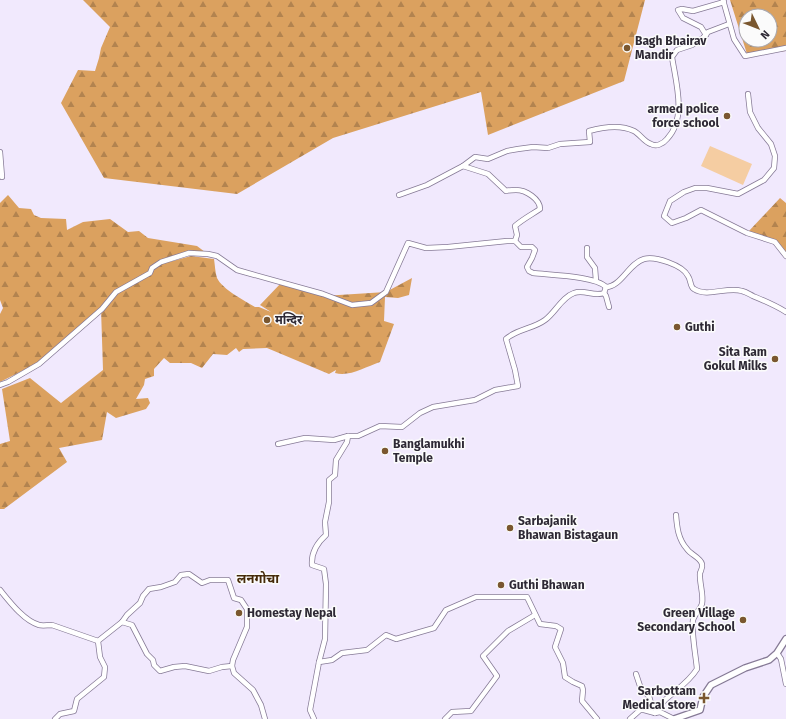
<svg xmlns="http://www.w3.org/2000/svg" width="786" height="719" viewBox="0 0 786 719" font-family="'Fira Sans','Noto Sans Devanagari',sans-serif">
  <defs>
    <pattern id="forest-firs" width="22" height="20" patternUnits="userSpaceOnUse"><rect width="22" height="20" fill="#dba15f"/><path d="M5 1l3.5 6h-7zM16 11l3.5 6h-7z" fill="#b2834f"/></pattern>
  </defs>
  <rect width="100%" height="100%" fill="#f1e9fd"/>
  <g fill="url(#forest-firs)" fill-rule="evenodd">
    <path d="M 83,0 L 645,0 L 624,81 L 488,135 L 481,92 L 333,138 L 237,194 L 104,178 L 61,103 L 78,70 L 95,71 L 99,58 L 101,48 L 110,27 Z"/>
    <path d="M 730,0 L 786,0 L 786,51 L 747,54 ZM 746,16 L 770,16 L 770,40 L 746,40 Z"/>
    <path d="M 8,195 L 19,208 L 31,209 L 34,215 L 41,218 L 66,219 L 67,230 L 83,222 L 110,219 L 128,232 L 139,231 L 148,238 L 197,246 L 205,252 L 190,252 L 160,262 L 169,262 L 191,256 L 214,259 C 215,265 215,272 217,278 C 222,289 245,301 255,307 L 259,307 L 271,312 L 260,305 L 282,282 L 323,296 L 386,292 L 412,278 L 409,295 L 398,298 L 385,297 L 384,321 L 394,324 L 380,362 C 365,367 350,377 335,373 L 336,370 L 329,374 L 267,348 L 243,349 L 239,352 L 236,348 L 227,355 L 213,354 L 202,368 L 191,363 L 170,363 L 164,358 L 154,369 L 154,376 L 145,379 L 144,385 L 136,399 L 148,398 L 150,403 L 146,409 L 116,418 L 107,412 L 102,440 L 59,448 L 67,462 L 4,509 L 0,509 L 0,444 L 10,441 L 2,389 L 30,378 L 61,403 L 103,370 L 101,309 L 40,362 L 0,382 L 0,314 L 3,308 L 0,300 L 0,203 Z"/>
    <path d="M 780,198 L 786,203 L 786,255 L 777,241 L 748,232 Z"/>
  </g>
  <path fill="#f5cda2" d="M 710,146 L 752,164 L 743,185 L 701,166 Z"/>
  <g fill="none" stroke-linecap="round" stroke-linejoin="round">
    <defs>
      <g id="minor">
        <path d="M 723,0 L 734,39 L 745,56 L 786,48"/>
        <path d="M 706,35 L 701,27 L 683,18 L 678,10 L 682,9 L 693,11 L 724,2"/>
        <path d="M 748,94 L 750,112 L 758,128 L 771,144 L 775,156 L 774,168 L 764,180 L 738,194 L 707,188 L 695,188 L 684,192 L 670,201 L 664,216 L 672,223 L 686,218 L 701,210 L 747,233 L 775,242 L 786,256"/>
        <path d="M 0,152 L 2,177"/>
        <path d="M 463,166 L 488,174 L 506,191 C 509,190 513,190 516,190 C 526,190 540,199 540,209 C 531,215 523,219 515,226 L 517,235 L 515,241"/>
        <path d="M 399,195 L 427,185 L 463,166 L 475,157 L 488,159 L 507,151 L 518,149 L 533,147 L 548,148 L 560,144 L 590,142 L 589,131 C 603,127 620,124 634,131 C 640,134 644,142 651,144 C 656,147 663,144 667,139 C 687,118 676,83 672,57 L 677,50 L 692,45 L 703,38 L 708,32 L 729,24"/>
        <path d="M 587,248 L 587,257 L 595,268 L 596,281"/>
        <path d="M 604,293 L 606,296 L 609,307"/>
        <path d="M 0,385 L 8,382 L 39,364 L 102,309 L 116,292 L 150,273 L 152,268 L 161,262 L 189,253 L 208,254 L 217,256 L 237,270 L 323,294 L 352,305 L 371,303 L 386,292 L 408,243 L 426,248 L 448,247 L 507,241 L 515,241 L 521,247 L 532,247 L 535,250 L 532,258 L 527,267 L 529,271 L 533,273 C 549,275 596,276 606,287 C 621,287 629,263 644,259 C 655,256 683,265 688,276 C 691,280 690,287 694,289 C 708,298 727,286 742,291 C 746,292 749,294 753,296 C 765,301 775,305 786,312"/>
        <path d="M 278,444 L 305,438 L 334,440 L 348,436"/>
        <path d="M 0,590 C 9,601 24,621 39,625 C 43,626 47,625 52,625 L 98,641"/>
        <path d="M 122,622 L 132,625 L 147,654 L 153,660 L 154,665 L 160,671 L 174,667 L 185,666 L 209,671 L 222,667 L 232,666"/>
        <path d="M 777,653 L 781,659 L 786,684"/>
        <path d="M 319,662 L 325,639 L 326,584 L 324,569 L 312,565 C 311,552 317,543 326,535 L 325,522 L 329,502 L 329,480 L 335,475 L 336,460 L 347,442 L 348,436 L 358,436 L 380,426 L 402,427 L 420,413 L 433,407 L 475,400 L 495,390 L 518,386 L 515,370 L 506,339 C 517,329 533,329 545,320 C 555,313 562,297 574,293 C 584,289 594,297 604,293 L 606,287"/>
        <path d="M 636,674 L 641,689 L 649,696 L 651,703 L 657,706 L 655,713"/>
        <path d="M 655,713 C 659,709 661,704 665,700 C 676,690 689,682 697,669 C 696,657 691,631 693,620 C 695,614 700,609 702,604 C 704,595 699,582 700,573 C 701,570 703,568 702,564 C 700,557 691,555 687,549 C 678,539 677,527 676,515"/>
        <path d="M 55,719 L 60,714 L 74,711 L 77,699 L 104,677 L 105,667 L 100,657 L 98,641 L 122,622 L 127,615 L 140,603 L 143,596 L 149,589 L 161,587 L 175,582 L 181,575 L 189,574 L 202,583 L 210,580 L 228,580 L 234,598 L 241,600 L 247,609 L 247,627 L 233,660 L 232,666 L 234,673 L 253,690 L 261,705 L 265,719"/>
        <path d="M 314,719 L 310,710 L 319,662 L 332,660 L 342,653 L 367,650 L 386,635 L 396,639 L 434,628 L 446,610 L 476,597 L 527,597 L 540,624 L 556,626 L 561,629 L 555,647 L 563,663 L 565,677 L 573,682 L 582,686 L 583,690 L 582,701 L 597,719"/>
        <path d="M 445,719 L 452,712 L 471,711 L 497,676 L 483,656 L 508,631 L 535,615"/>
        <path d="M 630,719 L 640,710 L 644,710 L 655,713 L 660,712 L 674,719"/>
      </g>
      <path id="tertiary" d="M 674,719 L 700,710 L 703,697 L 711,685 L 745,668 L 769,660 L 777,653 L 786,639"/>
    </defs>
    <use href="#minor" stroke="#867a96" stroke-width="6"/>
    <use href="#tertiary" stroke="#867a96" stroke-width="8"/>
    <use href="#minor" stroke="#fff" stroke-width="4.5"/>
    <use href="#tertiary" stroke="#fff" stroke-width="5.5"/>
  </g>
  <g fill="#7a572f" stroke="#fbfbfb" stroke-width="1.5">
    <circle cx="627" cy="48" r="4"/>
    <circle cx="727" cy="116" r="4"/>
    <circle cx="267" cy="320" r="4"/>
    <circle cx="677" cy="327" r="4"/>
    <circle cx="775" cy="359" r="4"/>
    <circle cx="385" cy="451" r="4"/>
    <circle cx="510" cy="528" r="4"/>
    <circle cx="501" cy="585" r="4"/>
    <circle cx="239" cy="613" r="4"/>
    <circle cx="743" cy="620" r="4"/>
    <path d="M702 692h4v4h4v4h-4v4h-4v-4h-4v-4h4z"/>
  </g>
  <g text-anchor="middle" stroke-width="3" stroke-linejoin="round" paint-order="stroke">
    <g font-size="12" font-weight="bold" fill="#2e2935" stroke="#fbfbfb" text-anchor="start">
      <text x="635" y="45">Bagh Bhairav<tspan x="635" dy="14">Mandir</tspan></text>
      <text x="719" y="113" text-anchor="end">armed police<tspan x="719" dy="14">force school</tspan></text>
      <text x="275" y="324">मन्दिर</text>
      <text x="685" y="331">Guthi</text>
      <text x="767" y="356" text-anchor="end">Sita Ram<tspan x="767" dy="14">Gokul Milks</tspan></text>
      <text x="393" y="448">Banglamukhi<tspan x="393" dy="14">Temple</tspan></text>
      <text x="518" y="525">Sarbajanik<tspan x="518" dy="14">Bhawan Bistagaun</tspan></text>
      <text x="509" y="589">Guthi Bhawan</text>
      <text x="247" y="617">Homestay Nepal</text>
      <text x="735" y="617" text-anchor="end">Green Village<tspan x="735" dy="14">Secondary School</tspan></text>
      <text x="696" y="695" text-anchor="end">Sarbottam<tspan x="696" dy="14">Medical store</tspan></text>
    </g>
    <g font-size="13" font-weight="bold" fill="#452a09" stroke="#fbfbfb">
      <text x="258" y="583">लनगोचा</text>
    </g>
  </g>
  <g transform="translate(758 28) rotate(133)"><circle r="19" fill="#fbfbfb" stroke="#a9a7ac"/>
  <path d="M0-3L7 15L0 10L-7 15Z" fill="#7a572f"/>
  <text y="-6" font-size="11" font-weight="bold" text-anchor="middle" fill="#2e2935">N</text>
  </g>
</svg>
